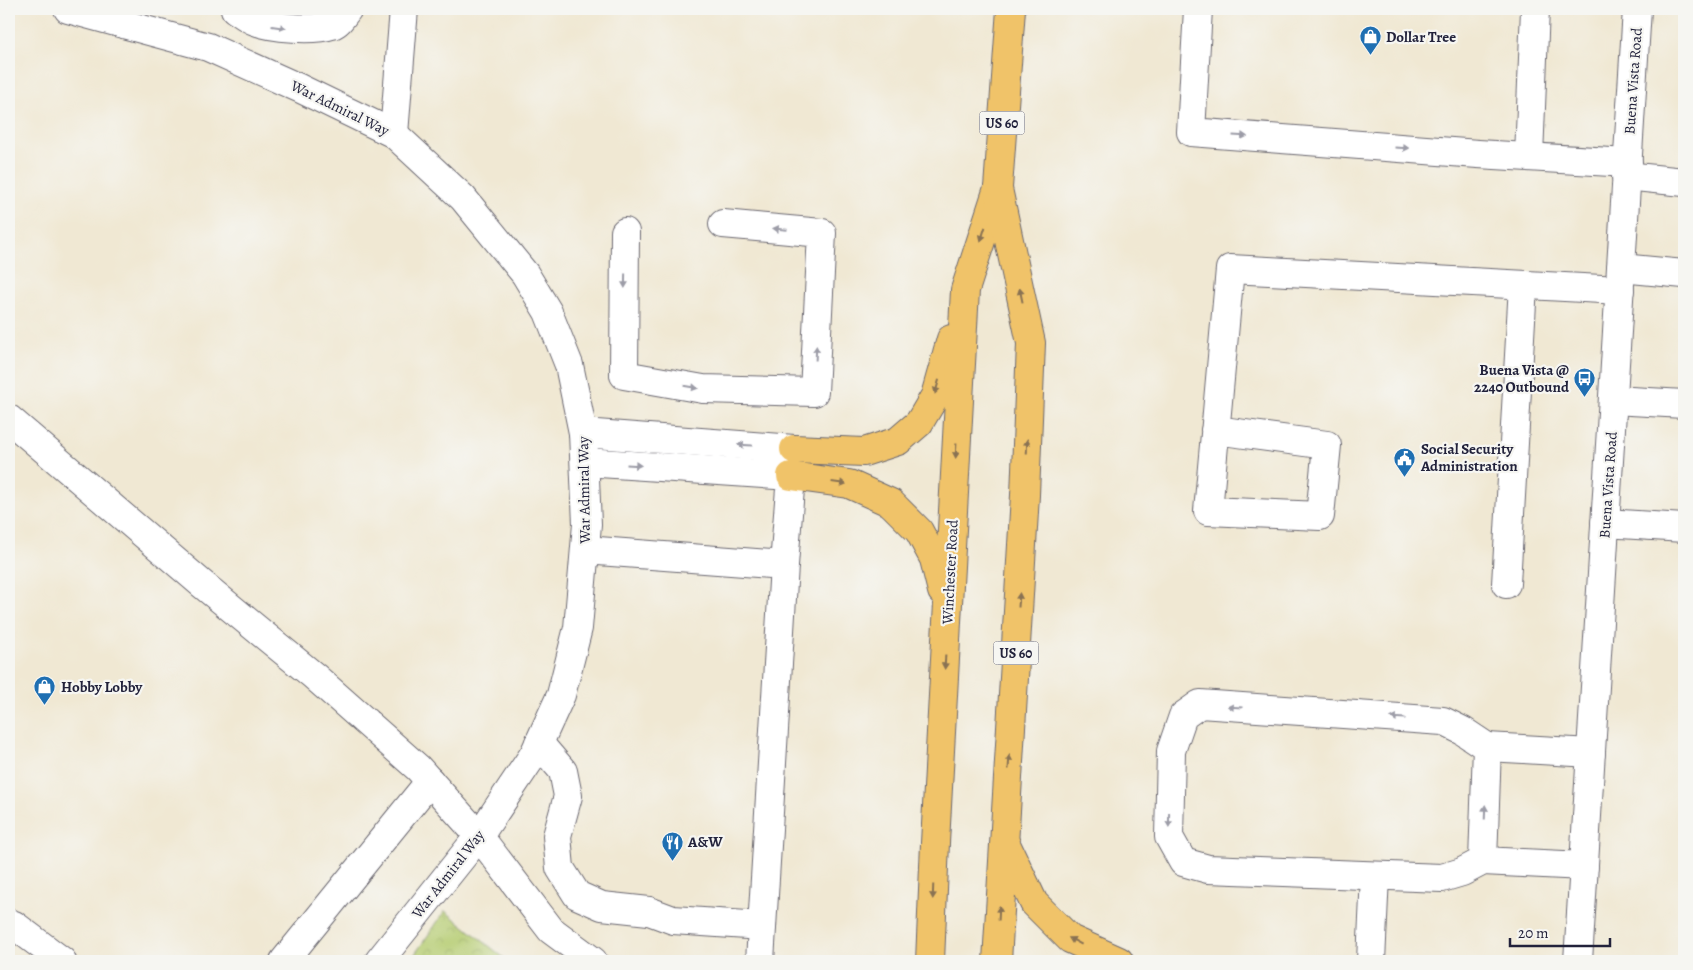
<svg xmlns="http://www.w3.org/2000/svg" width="1693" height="970" viewBox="0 0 1693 970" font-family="Alegreya,serif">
  <defs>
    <pattern id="park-crowns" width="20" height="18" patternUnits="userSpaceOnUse" patternTransform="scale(1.25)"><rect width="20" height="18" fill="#b5cc71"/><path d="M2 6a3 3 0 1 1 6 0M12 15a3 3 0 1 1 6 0" fill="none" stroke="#9baf63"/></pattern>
  </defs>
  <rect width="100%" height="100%" fill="#f6f6f2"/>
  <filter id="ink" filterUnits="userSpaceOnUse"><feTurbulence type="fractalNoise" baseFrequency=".02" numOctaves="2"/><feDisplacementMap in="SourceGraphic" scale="10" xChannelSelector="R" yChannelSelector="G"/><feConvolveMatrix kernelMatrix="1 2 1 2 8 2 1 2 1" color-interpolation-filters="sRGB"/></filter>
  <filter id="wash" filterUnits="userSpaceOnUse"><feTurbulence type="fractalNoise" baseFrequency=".0096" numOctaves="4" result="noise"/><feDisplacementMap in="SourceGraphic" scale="20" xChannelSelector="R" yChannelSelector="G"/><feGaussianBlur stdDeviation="1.12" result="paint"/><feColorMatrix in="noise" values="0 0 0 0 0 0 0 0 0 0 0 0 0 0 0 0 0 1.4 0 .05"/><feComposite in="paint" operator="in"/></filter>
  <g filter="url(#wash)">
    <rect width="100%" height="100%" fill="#f0e8d3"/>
    <path fill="url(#park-crowns)" stroke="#6c7756" d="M 445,911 L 508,961 L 410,961 Z"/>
  </g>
  <g filter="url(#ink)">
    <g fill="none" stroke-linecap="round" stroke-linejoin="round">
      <defs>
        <g id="minor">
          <path d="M 68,9 L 208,47 L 299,88 L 394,134 L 463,198 L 525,274 L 548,312 L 569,365 L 583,433 L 587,524 L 578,628 L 561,695 L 534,754 L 479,836 L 379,961"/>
          <path d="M 235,9 C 241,13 248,19 255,21 C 273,28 313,31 332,25 C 339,23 344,14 348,9"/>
          <path d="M 1198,9 L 1191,132 L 1478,154 L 1628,163"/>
          <path d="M 394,134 L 404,9"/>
          <path d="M 1529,156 L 1535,9"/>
          <path d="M 1626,176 L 1684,182"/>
          <path d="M 625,232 L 624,375 L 703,389 L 814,392 L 822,233 L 723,224"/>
          <path d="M 1621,268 L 1684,274"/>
          <path d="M 1613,400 L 1684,404"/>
          <path d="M 9,419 L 202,584 L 314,676 L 418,768 L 479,836 L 551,930 L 593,961"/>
          <path d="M 1215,430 L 1327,445 L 1320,516 L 1208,511 L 1230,269 L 1620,290"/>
          <path d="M 583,433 L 794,449"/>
          <path d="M 585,462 L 791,476 L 784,565 L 760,961"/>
          <path d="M 1605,523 L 1684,528"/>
          <path d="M 585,550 L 784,565"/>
          <path d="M 1506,584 L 1523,285"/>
          <path d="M 539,743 L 563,771 L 568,796 L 557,836 L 560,868 L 577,895 L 602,906 L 649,911 L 673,920 L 762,926"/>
          <path d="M 1487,747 L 1591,753"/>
          <path d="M 1483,861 L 1487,747 L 1463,731 L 1443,721 L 1200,704 L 1183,716 L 1171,751 L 1169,837 L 1183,862 L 1208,869 L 1442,878 L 1462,872 L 1483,861 L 1584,866"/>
          <path d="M 9,923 L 14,925 L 62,961"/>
          <path d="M 284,961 L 430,781"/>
          <path d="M 1371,961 L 1375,876"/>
          <path d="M 1578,961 L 1637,9"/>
        </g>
        <g id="highway">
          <path d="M 794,449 L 864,452 L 898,441 L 919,423 L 935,396 L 951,339"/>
          <path d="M 791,476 L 849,484 L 891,503 L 919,531 L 934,559 L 942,591"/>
          <path d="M 1005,842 L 1034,903 L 1070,939 L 1119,961"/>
          <path d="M 930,961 L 935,843 L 965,290 L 998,188 L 1011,9"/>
          <path d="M 997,961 L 1025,495 L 1031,343 L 998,189"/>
        </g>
      </defs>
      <use href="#minor" stroke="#6a6770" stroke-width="30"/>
      <use href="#highway" stroke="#6a6770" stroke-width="30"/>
      <use href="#minor" stroke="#fff" stroke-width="28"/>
      <use href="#highway" stroke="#f0c369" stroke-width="28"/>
    </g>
    <defs><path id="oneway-solid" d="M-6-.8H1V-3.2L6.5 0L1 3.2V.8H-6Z" transform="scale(1.25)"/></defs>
    <g fill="#9c9ca7">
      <use href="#oneway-solid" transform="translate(279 27) rotate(7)"/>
      <use href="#oneway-solid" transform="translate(1240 136) rotate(4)"/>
      <use href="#oneway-solid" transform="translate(1402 148) rotate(4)"/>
      <use href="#oneway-solid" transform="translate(780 229) rotate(-175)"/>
      <use href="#oneway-solid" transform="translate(625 281) rotate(91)"/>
      <use href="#oneway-solid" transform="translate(816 353) rotate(-87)"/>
      <use href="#oneway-solid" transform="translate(691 387) rotate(10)"/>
      <use href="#oneway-solid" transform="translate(745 445) rotate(-176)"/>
      <use href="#oneway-solid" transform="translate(634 465) rotate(4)"/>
      <use href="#oneway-solid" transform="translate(1235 707) rotate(-176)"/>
      <use href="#oneway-solid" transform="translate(1398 718) rotate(-176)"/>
      <use href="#oneway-solid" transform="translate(1485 812) rotate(-88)"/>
      <use href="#oneway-solid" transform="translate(1169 820) rotate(91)"/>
    </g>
    <g fill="#897252">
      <use href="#oneway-solid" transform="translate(983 234) rotate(108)"/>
      <use href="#oneway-solid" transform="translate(1021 295) rotate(-102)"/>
      <use href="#oneway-solid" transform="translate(937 387) rotate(106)"/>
      <use href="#oneway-solid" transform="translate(1027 446) rotate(-88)"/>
      <use href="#oneway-solid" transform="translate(956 451) rotate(93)"/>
      <use href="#oneway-solid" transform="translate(839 483) rotate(8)"/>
      <use href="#oneway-solid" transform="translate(1019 600) rotate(-86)"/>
      <use href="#oneway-solid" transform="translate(945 662) rotate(93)"/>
      <use href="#oneway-solid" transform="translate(1009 762) rotate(-86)"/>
      <use href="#oneway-solid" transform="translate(933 892) rotate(92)"/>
      <use href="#oneway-solid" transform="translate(999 913) rotate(-87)"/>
      <use href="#oneway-solid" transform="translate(1075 941) rotate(-152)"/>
    </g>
  </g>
  <defs>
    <symbol id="shop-pin" viewBox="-11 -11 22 30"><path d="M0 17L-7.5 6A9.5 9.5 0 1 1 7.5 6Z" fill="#1f6fb2" stroke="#f6f6f2"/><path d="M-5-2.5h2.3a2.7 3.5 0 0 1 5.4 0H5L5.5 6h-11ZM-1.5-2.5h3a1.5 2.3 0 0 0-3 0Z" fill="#fff"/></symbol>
    <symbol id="bus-pin" viewBox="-11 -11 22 30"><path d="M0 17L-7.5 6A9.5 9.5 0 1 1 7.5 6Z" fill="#1f6fb2" stroke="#f6f6f2"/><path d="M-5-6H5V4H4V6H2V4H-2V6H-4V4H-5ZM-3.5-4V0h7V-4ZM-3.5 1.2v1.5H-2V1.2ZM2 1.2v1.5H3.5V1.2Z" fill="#fff"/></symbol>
    <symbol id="civic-pin" viewBox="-11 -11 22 30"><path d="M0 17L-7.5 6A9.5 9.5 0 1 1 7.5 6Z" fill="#1f6fb2" stroke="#f6f6f2"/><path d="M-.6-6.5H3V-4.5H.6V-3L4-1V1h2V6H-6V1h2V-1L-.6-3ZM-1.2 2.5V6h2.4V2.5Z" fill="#fff"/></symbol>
    <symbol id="restaurant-pin" viewBox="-11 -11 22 30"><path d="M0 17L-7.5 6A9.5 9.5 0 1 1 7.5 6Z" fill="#1f6fb2" stroke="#f6f6f2"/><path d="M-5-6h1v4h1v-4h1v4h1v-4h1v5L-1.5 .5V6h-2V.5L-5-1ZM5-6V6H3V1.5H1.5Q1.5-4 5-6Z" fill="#fff"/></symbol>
  </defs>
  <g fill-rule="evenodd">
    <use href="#shop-pin" x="1358" y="24" width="25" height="34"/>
    <use href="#bus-pin" x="1572" y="366" width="25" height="34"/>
    <use href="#civic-pin" x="1392" y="446" width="25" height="34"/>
    <use href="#shop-pin" x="32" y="674" width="25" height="34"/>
    <use href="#restaurant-pin" x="660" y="830" width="25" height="34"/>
  </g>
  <g text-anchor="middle" stroke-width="4.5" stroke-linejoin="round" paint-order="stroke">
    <g fill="#f6f6f2" stroke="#626272" stroke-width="1">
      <rect x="979.5" y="111.5" width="45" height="23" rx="4"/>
      <rect x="993.5" y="641.5" width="45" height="23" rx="4"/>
    </g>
    <g font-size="14" font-weight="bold" fill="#22223b">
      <text x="1002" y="128">US 60</text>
      <text x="1016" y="658">US 60</text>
    </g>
    <g font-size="15" font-weight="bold" fill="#22223b" stroke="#f6f6f2" text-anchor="start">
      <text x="1386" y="42">Dollar Tree</text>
      <text x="1569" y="375" text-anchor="end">Buena Vista @<tspan x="1569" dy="17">2240 Outbound</tspan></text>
      <text x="1421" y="454">Social Security<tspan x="1421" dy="17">Administration</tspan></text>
      <text x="61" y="692">Hobby Lobby</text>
      <text x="688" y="847">A&amp;W</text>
    </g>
    <g font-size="15" fill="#22223b" stroke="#f6f6f2">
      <text transform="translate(1633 81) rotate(-86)" y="5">Buena Vista Road</text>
      <text transform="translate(340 108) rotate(26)" y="5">War Admiral Way</text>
      <text transform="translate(1608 485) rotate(-86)" y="5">Buena Vista Road</text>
      <text transform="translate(584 490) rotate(-91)" y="5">War Admiral Way</text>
      <text transform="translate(950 572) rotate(-87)" y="5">Winchester Road</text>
      <text transform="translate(448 874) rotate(-52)" y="5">War Admiral Way</text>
    </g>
  </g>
  <rect width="1693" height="970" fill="none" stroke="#f6f6f2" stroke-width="30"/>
  <path d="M1510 938v8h100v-8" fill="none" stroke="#22223b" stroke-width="2.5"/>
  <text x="1518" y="938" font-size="15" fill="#22223b" stroke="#f6f6f2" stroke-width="4" paint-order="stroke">20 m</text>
</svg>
